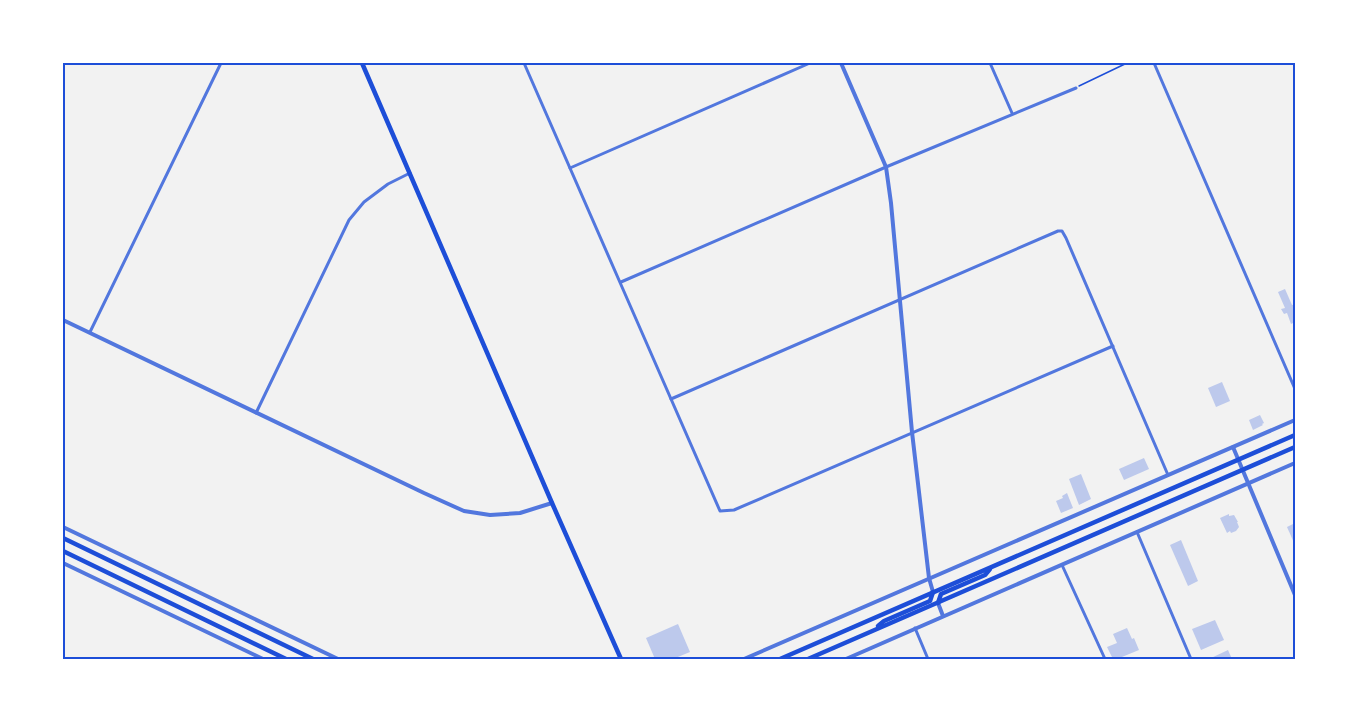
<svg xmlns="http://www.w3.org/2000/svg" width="1358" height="722" viewBox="0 0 1358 722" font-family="'PT Serif',serif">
  <rect width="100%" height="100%" fill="#f2f2f2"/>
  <g fill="#bdc9ec">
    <path d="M 1285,289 L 1292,305 L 1295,304 L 1295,322 L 1291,324 L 1287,313 L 1284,314 L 1281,309 L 1285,308 L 1278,292 Z"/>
    <path d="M 1222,382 L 1230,401 L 1216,407 L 1208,388 Z"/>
    <path d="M 1260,415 L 1264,423 L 1262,424 L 1263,425 L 1253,430 L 1249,420 Z"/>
    <path d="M 1144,458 L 1149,469 L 1124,480 L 1119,469 Z"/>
    <path d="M 1081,474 L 1091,499 L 1079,505 L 1069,479 Z"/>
    <path d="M 1067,493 L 1073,508 L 1061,513 L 1056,501 L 1063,498 L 1062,496 Z"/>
    <path d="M 1229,514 L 1229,516 L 1234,515 L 1238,522 L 1237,522 L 1239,527 L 1236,531 L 1231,533 L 1230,531 L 1227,533 L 1220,518 Z"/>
    <path d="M 1295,523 L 1295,545 L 1287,527 Z"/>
    <path d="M 1181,540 L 1198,581 L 1188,586 L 1170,545 Z"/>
    <path d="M 1215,620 L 1224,640 L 1201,650 L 1192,629 Z"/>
    <path d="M 678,624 L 690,652 L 673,659 L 655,659 L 646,638 Z"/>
    <path d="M 1127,628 L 1132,639 L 1134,638 L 1139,650 L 1117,659 L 1113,659 L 1107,647 L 1117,643 L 1113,634 Z"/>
    <path d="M 1228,650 L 1232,659 L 1209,659 Z"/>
  </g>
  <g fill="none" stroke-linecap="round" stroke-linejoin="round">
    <path stroke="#1d4ed8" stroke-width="1.5" d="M 1079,86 L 1127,63"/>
    <g stroke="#5277de" stroke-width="3">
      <path d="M 524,63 C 590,212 654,362 720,511 L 734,510 L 1113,346"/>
      <path d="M 990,63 L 1012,113"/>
      <path d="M 1154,63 L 1295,389"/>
      <path d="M 570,168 L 810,63"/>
      <path d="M 621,282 L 886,167 L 1076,88"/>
      <path d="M 90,332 L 221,63"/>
      <path d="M 671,399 L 1058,231 L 1062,231 L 1066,238 L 1168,475"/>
      <path d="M 256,413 L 349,220 L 364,202 L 388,184 L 410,173"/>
      <path d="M 1137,532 L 1191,659"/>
      <path d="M 1062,565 L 1105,659"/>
      <path d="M 915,628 L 928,659"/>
    </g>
    <g stroke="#5277de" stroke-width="4">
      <path d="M 841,63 L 886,167 L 891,203 L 912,432 L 929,578 L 933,592"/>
      <path d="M 63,320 L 424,493 L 464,511 L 490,515 L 520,513 L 552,503"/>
      <path d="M 1233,447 L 1295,595"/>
      <path d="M 63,527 L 338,659"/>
      <path d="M 63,563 L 263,659"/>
      <path d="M 938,603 L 943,616"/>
      <path d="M 744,659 L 1295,420"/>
      <path d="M 846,659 L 1295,463"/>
    </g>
    <path stroke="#1d4ed8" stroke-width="4.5" d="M 362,63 L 552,503 L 621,659"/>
    <g stroke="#1d4ed8" stroke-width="4.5">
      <path d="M 63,538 L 313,659"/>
      <path d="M 63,551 L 286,659"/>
      <path d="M 938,603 L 941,594 L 985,575 L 990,569"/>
      <path d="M 878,626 L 884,621 L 930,601 L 933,592"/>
      <path d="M 780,659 L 1295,435"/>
      <path d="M 808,659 L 1295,447"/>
    </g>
  </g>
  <rect width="1358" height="722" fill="none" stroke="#ffffff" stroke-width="129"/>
  <rect x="64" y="64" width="1230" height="594" fill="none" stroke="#1d4ed8" stroke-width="2"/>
</svg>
